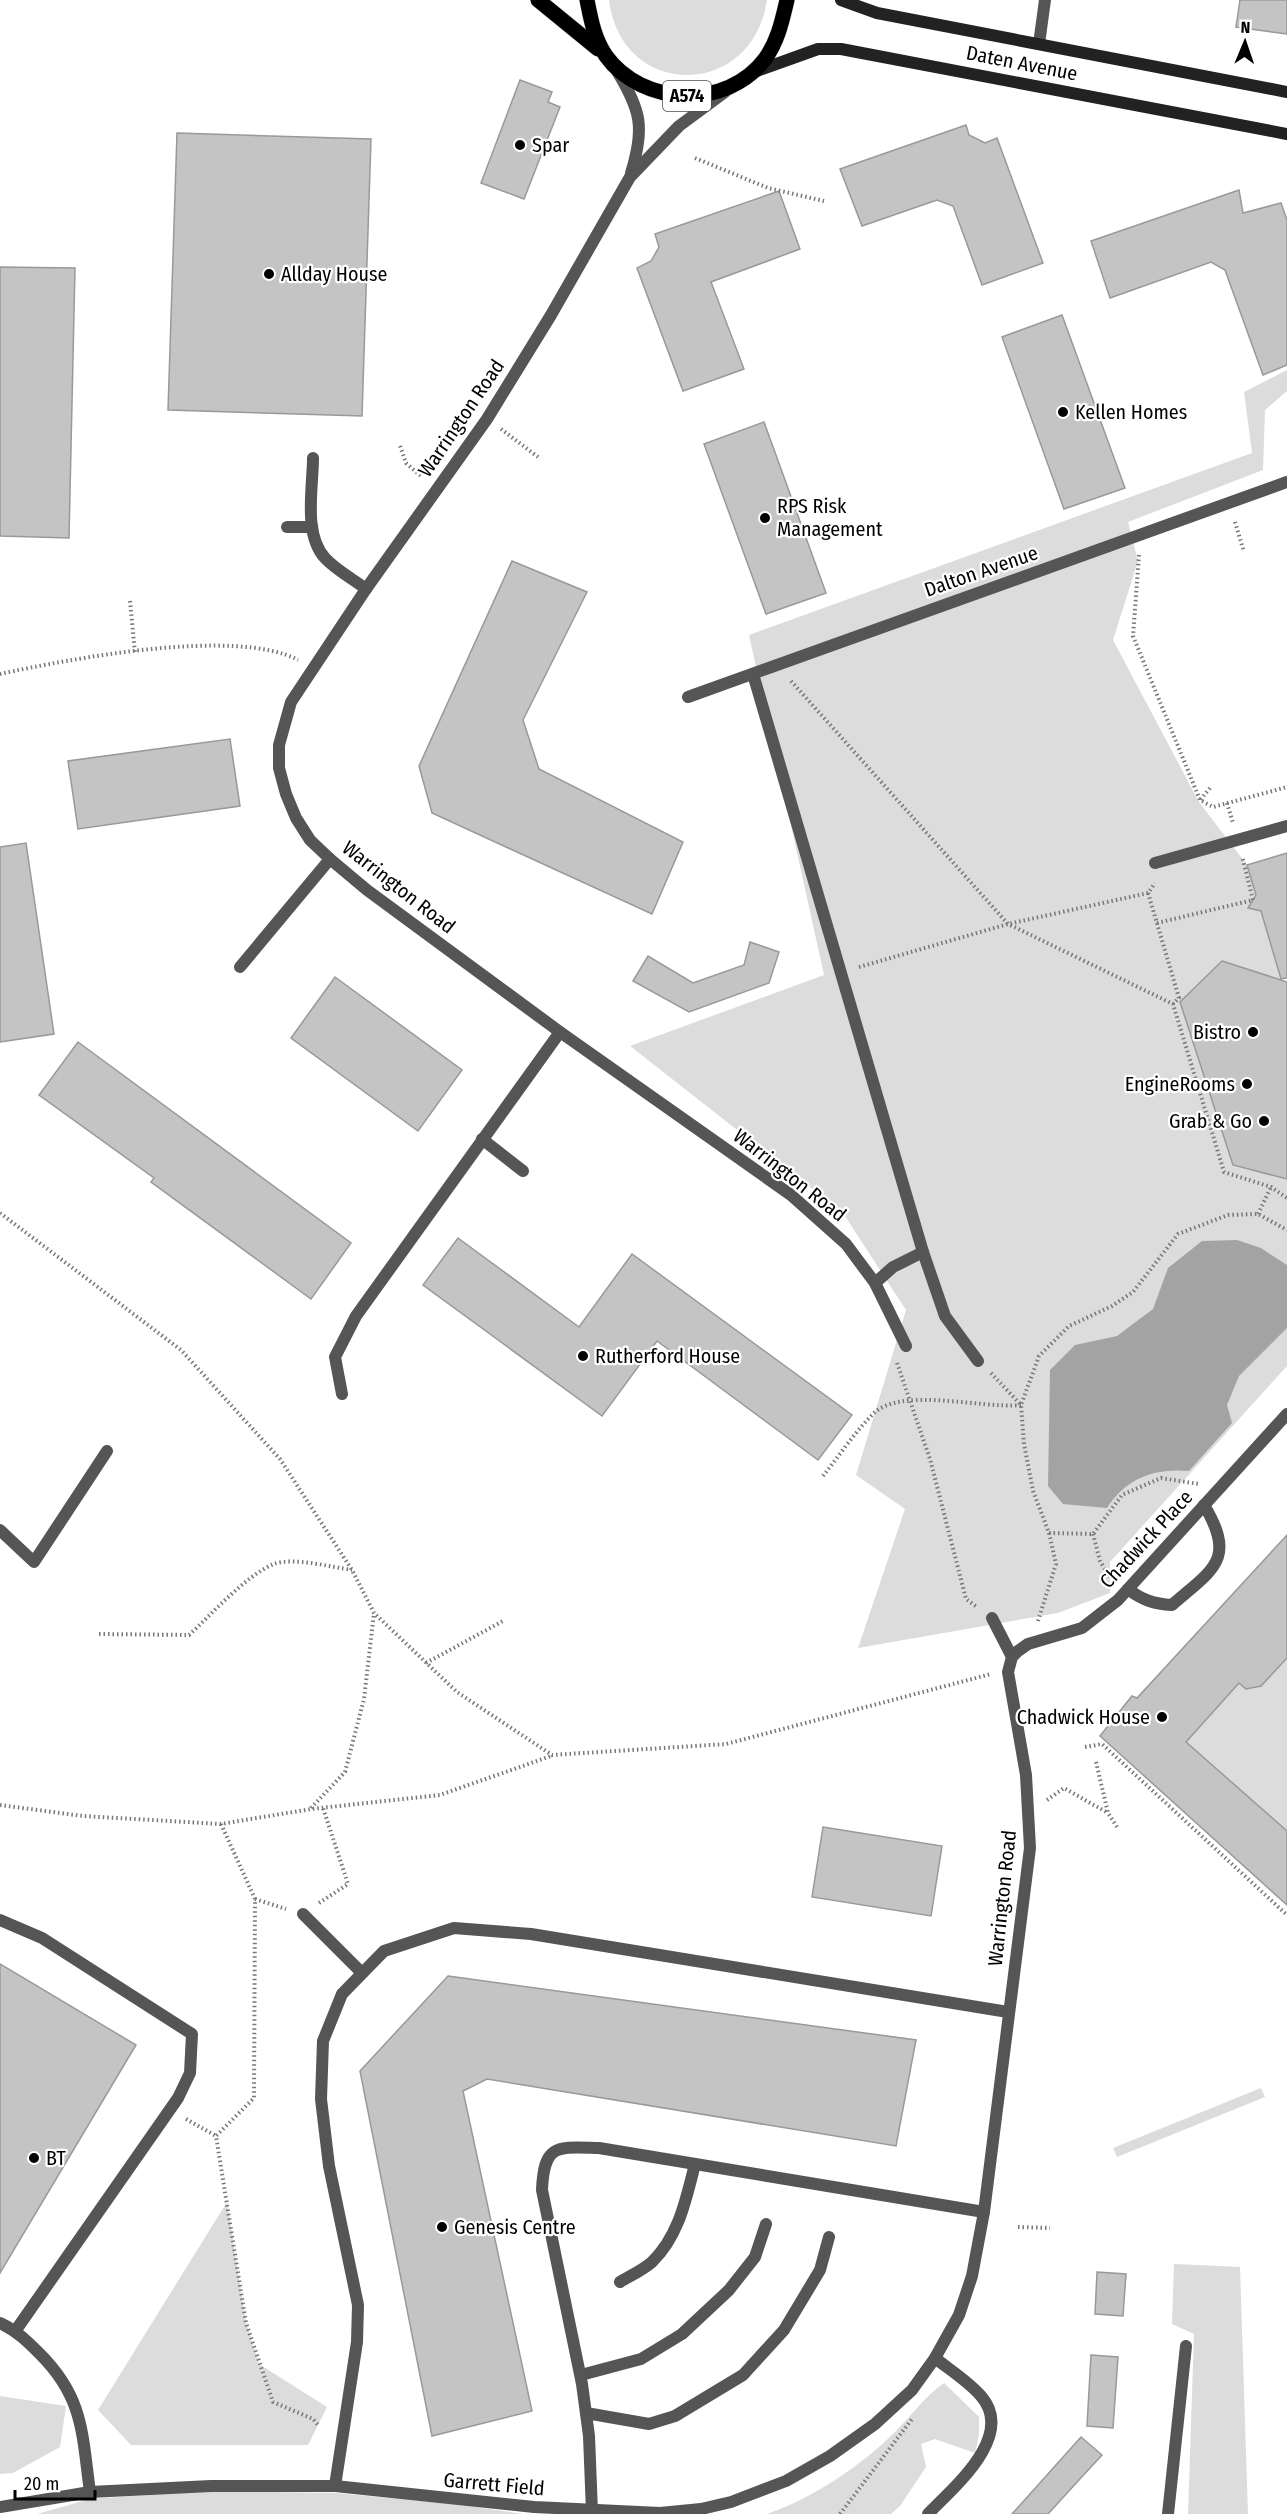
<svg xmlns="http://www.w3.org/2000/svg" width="1287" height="2514" viewBox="0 0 1287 2514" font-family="'Fira Sans Condensed',sans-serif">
  <rect width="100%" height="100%" fill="#fff"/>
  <g fill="#dcdcdc">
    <path d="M 609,0 L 767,0 C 752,100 621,100 609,0 Z"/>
    <path d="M 1287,370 L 1287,391 L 1265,410 L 1263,470 L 1128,522 L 1138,561 L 1113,640 L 1199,802 L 1247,865 L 1256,893 L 1248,908 L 1261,911 L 1282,980 L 1180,1002 L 1233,1165 L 1287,1179 L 1287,1366 L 1110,1562 L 1110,1593 L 1058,1613 L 858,1648 L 905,1509 L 856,1475 L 906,1310 L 843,1213 L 630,1046 L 824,975 L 749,635 L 1252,453 L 1244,392 Z"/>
    <path d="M 1287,1658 L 1287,1831 L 1186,1742 L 1239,1683 L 1246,1689 L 1261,1686 Z"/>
    <path d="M 1261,2088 L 1265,2097 L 1117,2157 L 1113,2148 Z"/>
    <path d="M 227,2202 L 246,2323 L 259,2364 L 327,2407 L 308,2445 L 131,2445 L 98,2410 Z"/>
    <path d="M 1174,2264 L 1240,2267 L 1248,2514 L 1188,2514 L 1194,2334 L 1172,2324 Z"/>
    <path d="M 944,2383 L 979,2417 L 979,2435 L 975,2453 L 935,2439 L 921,2444 L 926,2467 L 900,2506 L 891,2514 L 767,2514 C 813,2498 861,2466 895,2432 C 912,2415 924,2397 944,2383 Z"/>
    <path d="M 0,2396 L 66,2406 L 60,2447 L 13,2473 L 0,2474 Z"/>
    <path d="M 209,2491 L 335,2493 L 454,2504 L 523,2514 L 37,2514 L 90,2499 Z"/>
  </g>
  <path fill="#a3a3a3" d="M 1237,1240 L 1261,1248 L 1287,1265 L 1287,1328 L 1239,1376 L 1227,1405 L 1232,1423 L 1189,1471 C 1155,1468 1126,1478 1107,1508 L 1063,1504 L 1048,1486 L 1050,1370 L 1075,1345 L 1117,1336 L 1153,1309 L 1168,1268 L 1202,1241 Z"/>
  <g fill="#c4c4c4" stroke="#999" stroke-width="1.5">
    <path d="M 1240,0 L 1287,0 L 1287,34 L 1236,27 Z"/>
    <path d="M 520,80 L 552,92 L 548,102 L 560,107 L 524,199 L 481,183 Z"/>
    <path d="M 966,125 L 969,135 L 985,143 L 997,138 L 1043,263 L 982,285 L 953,206 L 937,200 L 862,226 L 840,169 Z"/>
    <path d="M 177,133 L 371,139 L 362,416 L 168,410 Z"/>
    <path d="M 1239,190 L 1243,213 L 1281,203 L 1287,220 L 1287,365 L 1263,375 L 1225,270 L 1211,262 L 1110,298 L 1091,241 Z"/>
    <path d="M 779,191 L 800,249 L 711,282 L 744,369 L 683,391 L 637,268 L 651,261 L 659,247 L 655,234 Z"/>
    <path d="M 0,267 L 75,268 L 69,538 L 0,536 Z"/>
    <path d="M 1062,315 L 1125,488 L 1064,509 L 1002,337 Z"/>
    <path d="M 764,422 L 826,593 L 766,614 L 704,444 Z"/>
    <path d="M 512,561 L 587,592 L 523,720 L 539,769 L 683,842 L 652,914 L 432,813 L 419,766 Z"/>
    <path d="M 230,739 L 240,806 L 78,829 L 68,761 Z"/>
    <path d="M 26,843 L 54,1034 L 0,1042 L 0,847 Z"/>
    <path d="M 1287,853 L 1287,978 L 1281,979 L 1261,911 L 1248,908 L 1256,895 L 1247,865 Z"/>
    <path d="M 750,942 L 779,952 L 769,983 L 689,1012 L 633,981 L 648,956 L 693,983 L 744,965 Z"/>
    <path d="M 1222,961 L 1287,982 L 1287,1179 L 1233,1165 L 1180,1002 Z"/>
    <path d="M 335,977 L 462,1070 L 418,1131 L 291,1038 Z"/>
    <path d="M 78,1042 L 351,1243 L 311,1299 L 151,1182 L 154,1178 L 39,1095 Z"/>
    <path d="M 458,1238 L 579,1327 L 632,1254 L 852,1415 L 818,1460 L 657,1341 L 602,1416 L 423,1285 Z"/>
    <path d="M 1287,1535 L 1287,1658 L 1261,1686 L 1246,1689 L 1239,1683 L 1186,1742 L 1287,1831 L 1287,1905 L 1100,1736 L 1132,1696 L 1137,1698 Z"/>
    <path d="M 823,1827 L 942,1846 L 931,1916 L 812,1897 Z"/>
    <path d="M 0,1964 L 136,2045 L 0,2273 Z"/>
    <path d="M 448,1976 L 916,2040 L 896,2146 L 487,2079 L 463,2091 L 532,2411 L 432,2436 L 360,2071 Z"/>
    <path d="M 1097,2272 L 1126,2274 L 1123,2316 L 1095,2314 Z"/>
    <path d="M 1091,2355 L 1118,2357 L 1113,2428 L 1087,2426 Z"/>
    <path d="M 1081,2437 L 1102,2455 L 1079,2480 L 1048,2514 L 1012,2514 Z"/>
  </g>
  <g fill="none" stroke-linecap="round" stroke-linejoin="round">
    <defs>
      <g id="primary">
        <path d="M 538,0 L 598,49"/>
        <path d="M 587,0 C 591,20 594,38 606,56 C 642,106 727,110 765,59 C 778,41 782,21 787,0"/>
      </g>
    </defs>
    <use href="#primary" stroke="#dbdbdb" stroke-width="16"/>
    <g stroke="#777" stroke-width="4" stroke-dasharray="1.5 3" stroke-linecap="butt">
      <path d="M 695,158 L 768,188 L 824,201"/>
      <path d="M 501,429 L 538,457"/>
      <path d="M 400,446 L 406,463 L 422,477"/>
      <path d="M 1235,522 L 1244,552"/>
      <path d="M 1139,555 L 1133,636 L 1200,800"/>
      <path d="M 130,601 L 135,653"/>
      <path d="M 0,674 C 69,659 236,627 298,660"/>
      <path d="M 791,681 L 1008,924 L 1173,1004 L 1224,1172 L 1271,1187 L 1287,1198"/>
      <path d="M 1210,788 L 1200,800 L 1213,807 L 1287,787"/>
      <path d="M 1227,803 L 1233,823"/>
      <path d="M 1148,893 L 1179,998 L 1173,1004"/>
      <path d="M 1157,923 L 1253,900 L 1242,856"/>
      <path d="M 859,967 L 1008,924 L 1148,893 L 1155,883"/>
      <path d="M 0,1213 L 181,1350 L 280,1459 L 352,1570 L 374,1613 L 457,1692 L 552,1755 L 726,1744 L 991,1674"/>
      <path d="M 1258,1214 L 1271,1187"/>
      <path d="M 897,1363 L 930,1459 L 966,1599 L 977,1607"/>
      <path d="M 991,1373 L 1021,1405"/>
      <path d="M 823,1476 C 839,1456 854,1433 873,1414 C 901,1386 981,1409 1021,1405"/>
      <path d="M 1049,1533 L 1093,1534 L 1122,1495 L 1161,1478 L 1199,1484"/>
      <path d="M 1093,1534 L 1100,1561 L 1111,1579"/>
      <path d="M 1038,1621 L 1056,1564 L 1049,1533 L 1033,1491 L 1024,1444 L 1021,1405 L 1039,1356 L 1069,1326 L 1112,1306 L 1133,1292 L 1178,1234 L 1228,1215 L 1258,1214 L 1287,1230"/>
      <path d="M 99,1634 L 189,1635 C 212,1614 245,1576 274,1564 C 292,1557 332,1567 352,1570"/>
      <path d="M 426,1663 L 503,1621"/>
      <path d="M 1085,1747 L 1102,1744 L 1287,1915"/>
      <path d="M 1096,1762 L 1108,1813 L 1117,1827"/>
      <path d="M 1047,1800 L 1064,1788 L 1108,1813"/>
      <path d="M 0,1805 L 83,1816 L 221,1824 L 311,1809 L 440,1795 L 551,1756"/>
      <path d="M 311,1808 L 345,1772 L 364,1699 L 374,1613"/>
      <path d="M 221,1824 L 255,1899 L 254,2098 L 216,2136 L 246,2323 L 273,2402 L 313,2419 L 319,2426"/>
      <path d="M 255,1899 L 286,1909"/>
      <path d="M 319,1903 L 348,1884 L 323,1808"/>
      <path d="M 186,2119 L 216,2136"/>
      <path d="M 1018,2227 L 1050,2228"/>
      <path d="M 840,2514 L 912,2419"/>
    </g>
    <g stroke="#555" stroke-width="12">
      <path d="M 1039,44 L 1045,0"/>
      <path d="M 313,458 C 313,487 303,534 325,558 C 336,570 353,579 366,589"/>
      <path d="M 287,527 L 312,527"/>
      <path d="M 753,674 L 923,1252 L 945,1316 L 978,1361"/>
      <path d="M 1155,863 L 1287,826"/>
      <path d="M 240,967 L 330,859"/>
      <path d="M 482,1139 L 523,1171"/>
      <path d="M 875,1283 L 893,1267 L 923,1252"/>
      <path d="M 342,1394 L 335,1357 L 356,1316 L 560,1032"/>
      <path d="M 0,1530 L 34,1562 L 107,1451"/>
      <path d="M 1128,1589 C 1142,1600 1154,1604 1172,1605 C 1213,1569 1237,1560 1204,1505"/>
      <path d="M 992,1618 L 1012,1657"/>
      <path d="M 303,1914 L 362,1973"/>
      <path d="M 0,1920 L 42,1938 L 192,2034 L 190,2073 L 178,2098 L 16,2330"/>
      <path d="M 620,2282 C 630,2276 643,2270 652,2262 C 679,2236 686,2199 695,2164"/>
      <path d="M 0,2323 C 17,2331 27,2341 40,2354 C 84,2398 82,2434 90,2492"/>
      <path d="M 581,2375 L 641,2359 L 682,2334 L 729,2290 L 755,2257 L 766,2224"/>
      <path d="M 586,2413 L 649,2424 L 675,2416 L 743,2375 L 784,2330 L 820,2270 L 829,2237"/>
      <path d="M 335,2486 L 357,2342 L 358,2305 L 329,2166 L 321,2099 L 323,2041 L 342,1994 L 384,1951 L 454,1928 L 531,1934 L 1008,2012"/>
      <path d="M 592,2512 L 589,2436 L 582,2384 L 542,2190 C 544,2143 557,2147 599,2148 L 984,2212"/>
      <path d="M 1168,2514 L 1186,2346"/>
    </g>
    <g stroke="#555" stroke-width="12">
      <path d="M 617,71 C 641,110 645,128 631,173"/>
      <path d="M 725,92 L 679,126 L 630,177 L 551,315 L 487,419 L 366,589 L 291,702 L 279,745 L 279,768 L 286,794 L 296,818 L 310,840 L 330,859 L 367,890 L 560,1032 L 791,1195 L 846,1244 L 875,1283 L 906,1346"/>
      <path d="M 688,697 L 1287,482"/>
      <path d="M 0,2507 L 90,2492 L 211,2486 L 335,2486 L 534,2507 L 660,2513 L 701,2509 L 731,2502 L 786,2481 L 830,2456 L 875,2424 L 912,2390 L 935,2358 L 959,2315 L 972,2276 L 984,2212 L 1030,1848 L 1026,1775 L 1008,1672 L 1012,1657 L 1018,1651 L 1028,1644 L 1082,1628 L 1118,1600 L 1287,1414"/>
      <path d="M 928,2514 C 954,2487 1016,2436 981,2396 C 968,2381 950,2370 935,2358"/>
    </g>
    <g stroke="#222" stroke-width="12">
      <path d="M 841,0 L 877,13 L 1287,92"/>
      <path d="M 754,72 L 818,49 L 841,49 L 1287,134"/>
    </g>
    <use href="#primary" stroke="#000" stroke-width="15"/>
  </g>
  <g fill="#000" stroke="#fff" stroke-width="2">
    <circle cx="520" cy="145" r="6"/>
    <circle cx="269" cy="274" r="6"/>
    <circle cx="1063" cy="412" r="6"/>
    <circle cx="765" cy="518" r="6"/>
    <circle cx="1253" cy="1032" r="6"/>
    <circle cx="1247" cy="1084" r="6"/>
    <circle cx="1264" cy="1121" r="6"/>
    <circle cx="583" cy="1356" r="6"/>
    <circle cx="1162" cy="1717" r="6"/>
    <circle cx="34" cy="2158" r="6"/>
    <circle cx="442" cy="2227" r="6"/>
  </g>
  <g text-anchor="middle" stroke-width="4.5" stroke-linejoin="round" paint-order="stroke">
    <rect fill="#fff" stroke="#4c4c4c" stroke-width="1.5" x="663" y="81" width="48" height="30" rx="4.5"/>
    <g font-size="18" font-weight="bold" fill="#000">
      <text x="687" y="102">A574</text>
    </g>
    <g font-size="20" fill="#000" stroke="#fff">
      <text transform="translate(1022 63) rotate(11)" y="7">Daten Avenue</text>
      <text transform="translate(461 418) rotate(-56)" y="7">Warrington Road</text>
      <text transform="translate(981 571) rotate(-19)" y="7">Dalton Avenue</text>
      <text transform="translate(399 887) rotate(38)" y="7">Warrington Road</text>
      <text transform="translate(790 1175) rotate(38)" y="7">Warrington Road</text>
      <text transform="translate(1146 1539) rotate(-47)" y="7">Chadwick Place</text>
      <text transform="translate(1002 1898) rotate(-84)" y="7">Warrington Road</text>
      <text transform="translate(494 2484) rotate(5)" y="7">Garrett Field</text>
    </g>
    <g font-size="20" fill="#000" stroke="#fff" text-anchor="start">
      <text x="532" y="152">Spar</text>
      <text x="281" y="281">Allday House</text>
      <text x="1075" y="419">Kellen Homes</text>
      <text x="777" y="513">RPS Risk<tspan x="777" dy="23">Management</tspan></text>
      <text x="1241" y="1039" text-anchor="end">Bistro</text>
      <text x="1235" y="1091" text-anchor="end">EngineRooms</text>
      <text x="1252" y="1128" text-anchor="end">Grab &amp; Go</text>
      <text x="595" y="1363">Rutherford House</text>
      <text x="1150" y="1724" text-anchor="end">Chadwick House</text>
      <text x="46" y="2165">BT</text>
      <text x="454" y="2234">Genesis Centre</text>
    </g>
  </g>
  <g transform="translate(1245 42) rotate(2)" stroke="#ffffff" stroke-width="4.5" paint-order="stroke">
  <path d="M0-4.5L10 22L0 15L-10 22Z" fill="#000000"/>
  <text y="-9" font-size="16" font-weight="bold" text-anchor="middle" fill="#000000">N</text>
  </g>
  <path d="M15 2490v9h80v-9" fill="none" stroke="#000000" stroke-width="3"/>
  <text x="24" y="2490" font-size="18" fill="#000000" stroke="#ffffff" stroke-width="4.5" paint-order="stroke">20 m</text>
</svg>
